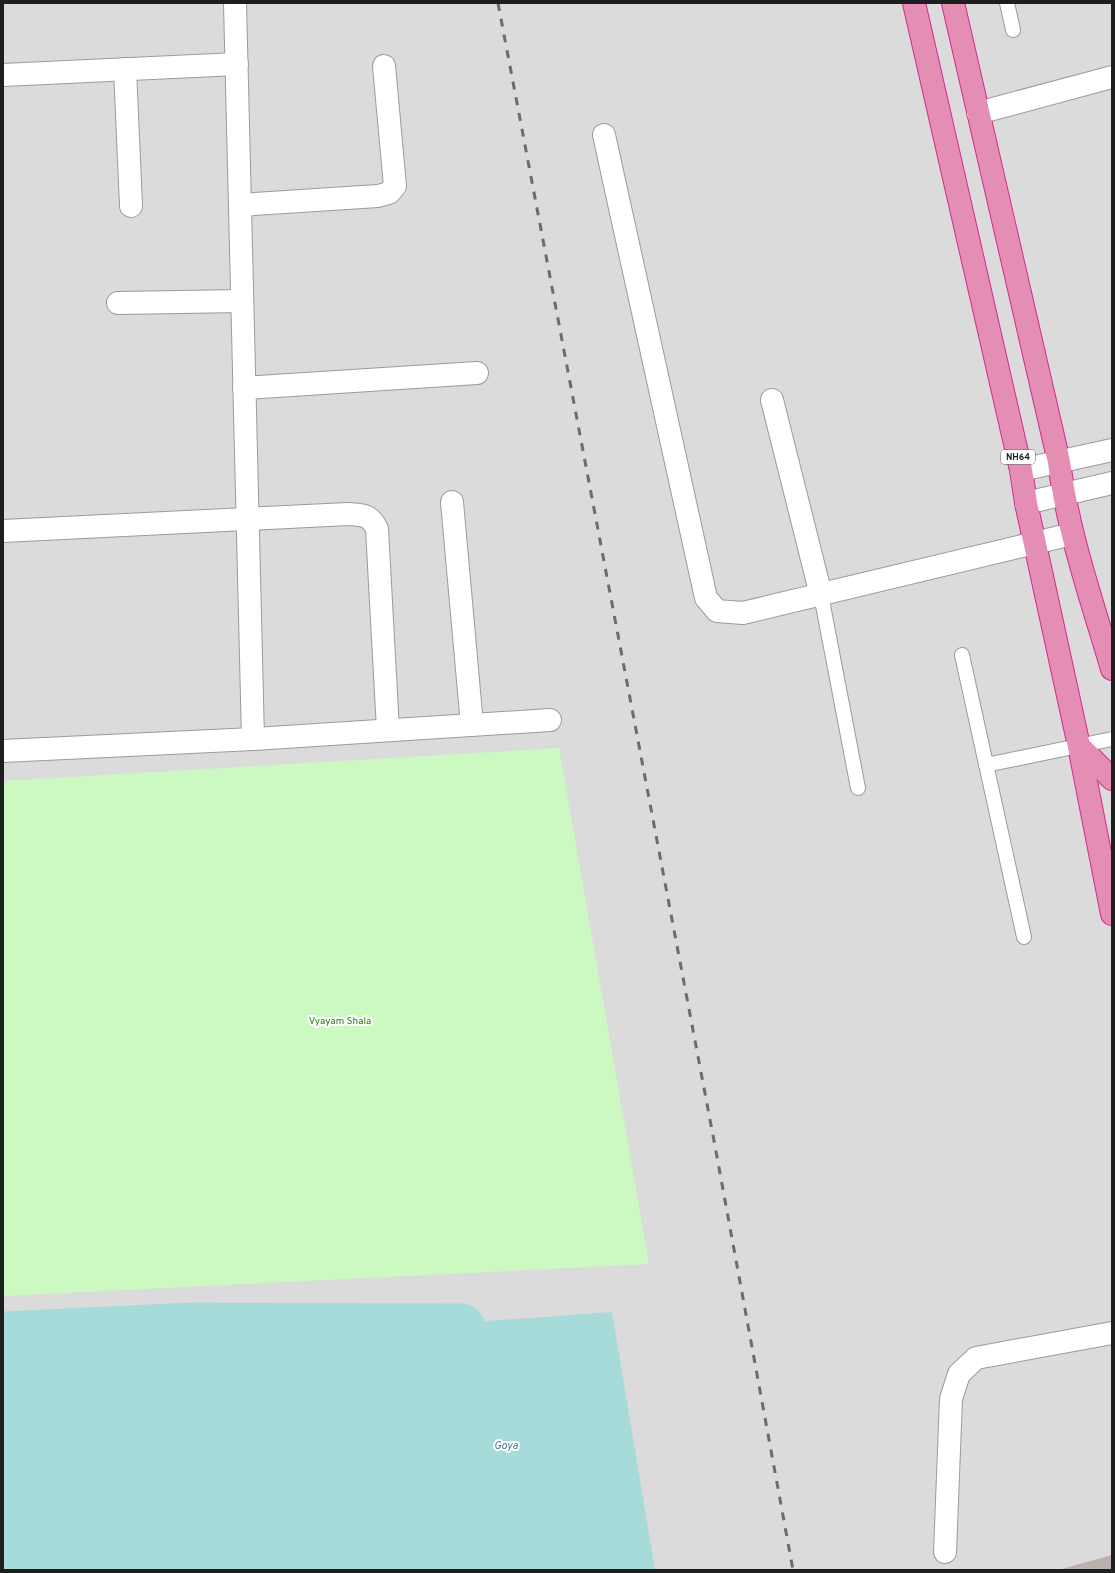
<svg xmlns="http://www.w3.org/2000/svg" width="1115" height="1573" viewBox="0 0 1115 1573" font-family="Overpass,sans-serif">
  <rect width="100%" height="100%" fill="#efe8e4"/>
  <rect fill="#dcdbdb" x="3" y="3" width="1109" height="1567"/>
  <path fill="#ccf8c2" d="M 559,748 L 649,1264 L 3,1296 L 3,781 Z"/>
  <path fill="#a6dbd9" d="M 612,1312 L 655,1570 L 3,1570 L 3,1356 Z"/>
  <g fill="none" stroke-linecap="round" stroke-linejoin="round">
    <path stroke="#a6dbd9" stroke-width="49" d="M 3,1336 L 192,1327 L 461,1328"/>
  </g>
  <path fill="#bbb0ae" d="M 1112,1555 L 1112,1570 L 1058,1570 Z"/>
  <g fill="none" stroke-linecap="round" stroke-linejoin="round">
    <defs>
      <g id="lane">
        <path d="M 1007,3 L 1013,30"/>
        <path d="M 821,595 L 858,788"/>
        <path d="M 962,655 L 1024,937"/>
        <path d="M 986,765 L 1112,739"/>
      </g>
      <g id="street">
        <path d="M 235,3 L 253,739"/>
        <path d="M 125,69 L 131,206"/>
        <path d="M 3,75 L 237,64"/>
        <path d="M 978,113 L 1112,77"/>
        <path d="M 604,135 L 706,598 L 717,611 L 743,613 L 1072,534"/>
        <path d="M 240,205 L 378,196 L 389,193 L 395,186 L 384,66"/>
        <path d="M 118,303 L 242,301"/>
        <path d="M 244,388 L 477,373"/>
        <path d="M 772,400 L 821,595"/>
        <path d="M 1021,470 L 1112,450"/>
        <path d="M 452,502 L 472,725"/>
        <path d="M 1026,503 L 1112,483"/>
        <path d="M 3,531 L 348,514 C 362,515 370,514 377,529 L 388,730"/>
        <path d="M 3,751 L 253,739 L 550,720"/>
        <path d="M 945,1552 L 951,1399 L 959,1374 L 976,1358 L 1112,1333"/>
      </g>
      <g id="highway">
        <path d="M 914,3 L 1021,470 L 1026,503 L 1079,746 L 1112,914"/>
        <path d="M 953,3 L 1059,462 C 1068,533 1092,601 1112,669"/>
        <path d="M 1079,746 L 1112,779"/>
      </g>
    </defs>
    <use href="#lane" stroke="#9b9b9b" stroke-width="16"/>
    <use href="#street" stroke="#9b9b9b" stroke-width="24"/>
    <use href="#highway" stroke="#d52991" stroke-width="24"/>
    <use href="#lane" stroke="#fff" stroke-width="14"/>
    <use href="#street" stroke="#fff" stroke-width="22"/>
    <use href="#highway" stroke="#e48eb4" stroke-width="22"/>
    <path stroke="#6c6c6c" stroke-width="3" stroke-dasharray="8 8" stroke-linecap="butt" d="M 498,3 L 715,1146 L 793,1570"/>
  </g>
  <g text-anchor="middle" stroke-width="4" stroke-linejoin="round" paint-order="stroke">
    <rect fill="#fff" stroke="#626262" stroke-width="1" x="1001" y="450" width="34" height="14" rx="3"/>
    <g font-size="9" font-weight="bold" fill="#1e1e1e">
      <text x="1018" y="460">NH64</text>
    </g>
    <g font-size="10" fill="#217a0e" stroke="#fff">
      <text x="340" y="1024">Vyayam Shala</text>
    </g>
    <g font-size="11" font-style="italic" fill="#417b8c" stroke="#fff">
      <text x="506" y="1449">Goya</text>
    </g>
  </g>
  <rect width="1115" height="1573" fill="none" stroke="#1e1e1e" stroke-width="8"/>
</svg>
